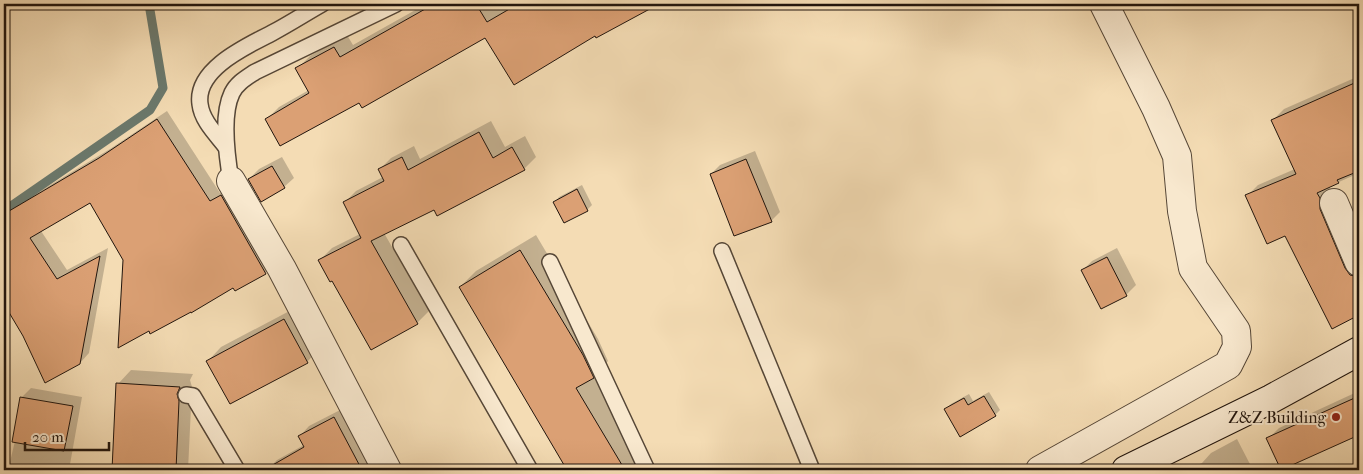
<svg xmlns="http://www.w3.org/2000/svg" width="1363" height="474" viewBox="0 0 1363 474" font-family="'IM FELL French Canon',serif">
  <rect width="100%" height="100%" fill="#f4dcb4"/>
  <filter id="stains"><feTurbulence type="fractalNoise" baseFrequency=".004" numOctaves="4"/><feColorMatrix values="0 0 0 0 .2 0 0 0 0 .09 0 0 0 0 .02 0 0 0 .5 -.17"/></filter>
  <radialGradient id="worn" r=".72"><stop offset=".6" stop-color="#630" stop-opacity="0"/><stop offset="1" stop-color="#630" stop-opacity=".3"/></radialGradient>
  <g fill="#0003">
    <path d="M 265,4 L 276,4 L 268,9 Z"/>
    <path d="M 426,4 L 496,4 L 500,10 L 511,4 L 652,4 L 647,9 L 595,34 L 486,37 L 360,102 L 267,119 L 279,107 L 309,90 L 297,69 L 310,56 L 347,35 L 353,45 Z"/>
    <path d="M 1359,76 L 1359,173 L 1330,186 L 1330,197 L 1359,262 L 1359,320 L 1285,235 L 1247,196 L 1258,185 L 1295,169 L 1273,120 L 1284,109 Z"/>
    <path d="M 167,111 L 220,193 L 231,187 L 275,263 L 265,273 L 235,290 L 233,286 L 124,260 L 90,202 L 41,231 L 67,270 L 108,248 L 89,353 L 80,363 L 24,336 L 4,302 L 4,213 L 110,149 Z"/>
    <path d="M 491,121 L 505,147 L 525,136 L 536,157 L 524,169 L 434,208 L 384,233 L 429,311 L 417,323 L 320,260 L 332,248 L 360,234 L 344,203 L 356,191 L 383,177 L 379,170 L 391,158 L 414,146 L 420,159 Z"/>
    <path d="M 755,151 L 780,212 L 771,221 L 711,174 L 720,165 Z"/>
    <path d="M 282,157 L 294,178 L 284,187 L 249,179 L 259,169 Z"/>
    <path d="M 582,185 L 592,205 L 587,210 L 555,202 L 559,197 Z"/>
    <path d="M 536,235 L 598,339 L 608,361 L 594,376 L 649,470 L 568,470 L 460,287 L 476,271 Z"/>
    <path d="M 1117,248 L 1136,285 L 1127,294 L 1102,307 L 1082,271 L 1092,261 Z"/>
    <path d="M 297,307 L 320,348 L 307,362 L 208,361 L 221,347 Z"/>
    <path d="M 131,370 L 193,374 L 190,380 L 192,387 L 188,470 L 113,470 L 118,384 Z"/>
    <path d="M 31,388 L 82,397 L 69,470 L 8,470 L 15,441 L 21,398 Z"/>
    <path d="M 1359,391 L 1359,434 L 1282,469 L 1268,439 L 1279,428 Z"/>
    <path d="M 989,392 L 1000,410 L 995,415 L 946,409 L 951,404 L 969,394 L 973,401 Z"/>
    <path d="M 344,408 L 371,459 L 364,467 L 366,470 L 267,470 L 277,460 L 304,445 L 300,436 L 309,426 Z"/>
    <path d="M 1237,439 L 1253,470 L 1200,470 L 1206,468 L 1205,465 L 1194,470 L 1185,470 L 1202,463 L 1211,453 Z"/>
  </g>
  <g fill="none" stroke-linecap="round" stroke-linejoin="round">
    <path stroke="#6b796d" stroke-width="9" d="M 4,211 L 150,110 L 163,88 L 149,4"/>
  </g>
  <g fill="#dba074" stroke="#21150d">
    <path d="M 434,4 L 476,4 L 487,22 L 518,4 L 659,4 L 596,38 L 595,36 L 514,85 L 485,38 L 362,108 L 359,103 L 280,146 L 265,119 L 309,93 L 295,68 L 334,47 L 340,57 Z"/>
    <path d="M 1359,81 L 1359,171 L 1337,180 L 1339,183 L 1317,193 L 1320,198 L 1320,209 L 1345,268 L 1350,275 L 1359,277 L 1359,315 L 1332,329 L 1285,236 L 1267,244 L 1245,195 L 1296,174 L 1271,120 Z"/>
    <path d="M 157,119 L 210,201 L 221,195 L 266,274 L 235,291 L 233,288 L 191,313 L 191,312 L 150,334 L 149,331 L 118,348 L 123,260 L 90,203 L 30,238 L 57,279 L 100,256 L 80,364 L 45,383 L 23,336 L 4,304 L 4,214 L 99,158 Z"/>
    <path d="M 479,132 L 493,158 L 512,147 L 525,170 L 437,216 L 434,210 L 371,241 L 418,324 L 371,350 L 332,281 L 330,282 L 318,260 L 361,238 L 343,202 L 384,181 L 378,169 L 402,157 L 408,170 Z"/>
    <path d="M 746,159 L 772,222 L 734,236 L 710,174 Z"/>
    <path d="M 272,166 L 285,188 L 261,202 L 248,179 Z"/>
    <path d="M 577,189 L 588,211 L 564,223 L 553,202 Z"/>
    <path d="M 520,250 L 583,355 L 594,378 L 576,388 L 625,470 L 567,470 L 459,287 Z"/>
    <path d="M 1107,257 L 1127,296 L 1101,309 L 1081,270 Z"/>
    <path d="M 284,319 L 308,363 L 230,404 L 206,361 Z"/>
    <path d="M 116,383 L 180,387 L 177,394 L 179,401 L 176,470 L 112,470 Z"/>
    <path d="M 984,396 L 996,416 L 960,437 L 944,409 L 964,398 L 968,405 Z"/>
    <path d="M 1359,396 L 1359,435 L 1281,470 L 1266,438 Z"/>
    <path d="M 20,397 L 73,406 L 64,451 L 12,442 Z"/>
    <path d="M 334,417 L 362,470 L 264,470 L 304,447 L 298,436 Z"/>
  </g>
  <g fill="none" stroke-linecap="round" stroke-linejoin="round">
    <defs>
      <g id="lane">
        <path d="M 226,147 C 216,134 202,121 200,104 C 195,69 247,46 272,33 C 289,24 306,13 322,4"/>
        <path d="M 231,181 C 227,157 221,116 232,93 C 237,83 246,78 255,72 L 396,4"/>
        <path d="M 401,245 L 530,470"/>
        <path d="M 722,251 L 812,470"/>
        <path d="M 550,262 L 647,470"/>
        <path d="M 186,395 L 193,396 L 237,470"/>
      </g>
      <g id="street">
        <path d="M 231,181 L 282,269 L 387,470"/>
        <path d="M 1334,203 L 1359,262"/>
        <path d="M 1040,470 L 1228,365 L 1237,347 L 1236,331 L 1193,268 L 1182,211 L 1177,156 L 1156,108 L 1104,4"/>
      </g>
      <path id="secondary" d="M 1126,470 L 1271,399 L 1359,351"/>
    </defs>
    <use href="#lane" stroke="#564737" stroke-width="18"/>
    <use href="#street" stroke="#564737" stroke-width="30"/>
    <use href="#secondary" stroke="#21150d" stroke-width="30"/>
    <use href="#lane" stroke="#f8e8ce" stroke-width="15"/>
    <use href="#street" stroke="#f8e8ce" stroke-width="28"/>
    <use href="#secondary" stroke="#f8e8ce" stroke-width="28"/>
  </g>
  <circle fill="#8f2418" stroke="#f8e8ce" stroke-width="2" cx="1336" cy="417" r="5"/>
  <g text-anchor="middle" stroke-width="4" stroke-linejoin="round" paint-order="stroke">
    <g font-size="16" fill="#21150d" stroke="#f8e8ce" text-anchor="end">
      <text x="1326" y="423">Z&amp;Z Building</text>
    </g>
  </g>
  <rect width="1363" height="474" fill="none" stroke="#f4dcb4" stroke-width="20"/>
  <rect x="5" y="5" width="1353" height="464" fill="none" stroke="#21150d" stroke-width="2.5"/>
  <rect x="10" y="10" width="1343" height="454" fill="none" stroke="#21150d"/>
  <path d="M25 442v8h84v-8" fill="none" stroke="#21150d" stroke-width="2.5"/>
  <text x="32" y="442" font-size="15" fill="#21150d" stroke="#f8e8ce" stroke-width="4" paint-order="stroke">20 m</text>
  <rect width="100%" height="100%" filter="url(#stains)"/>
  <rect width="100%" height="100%" fill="url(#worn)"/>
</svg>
